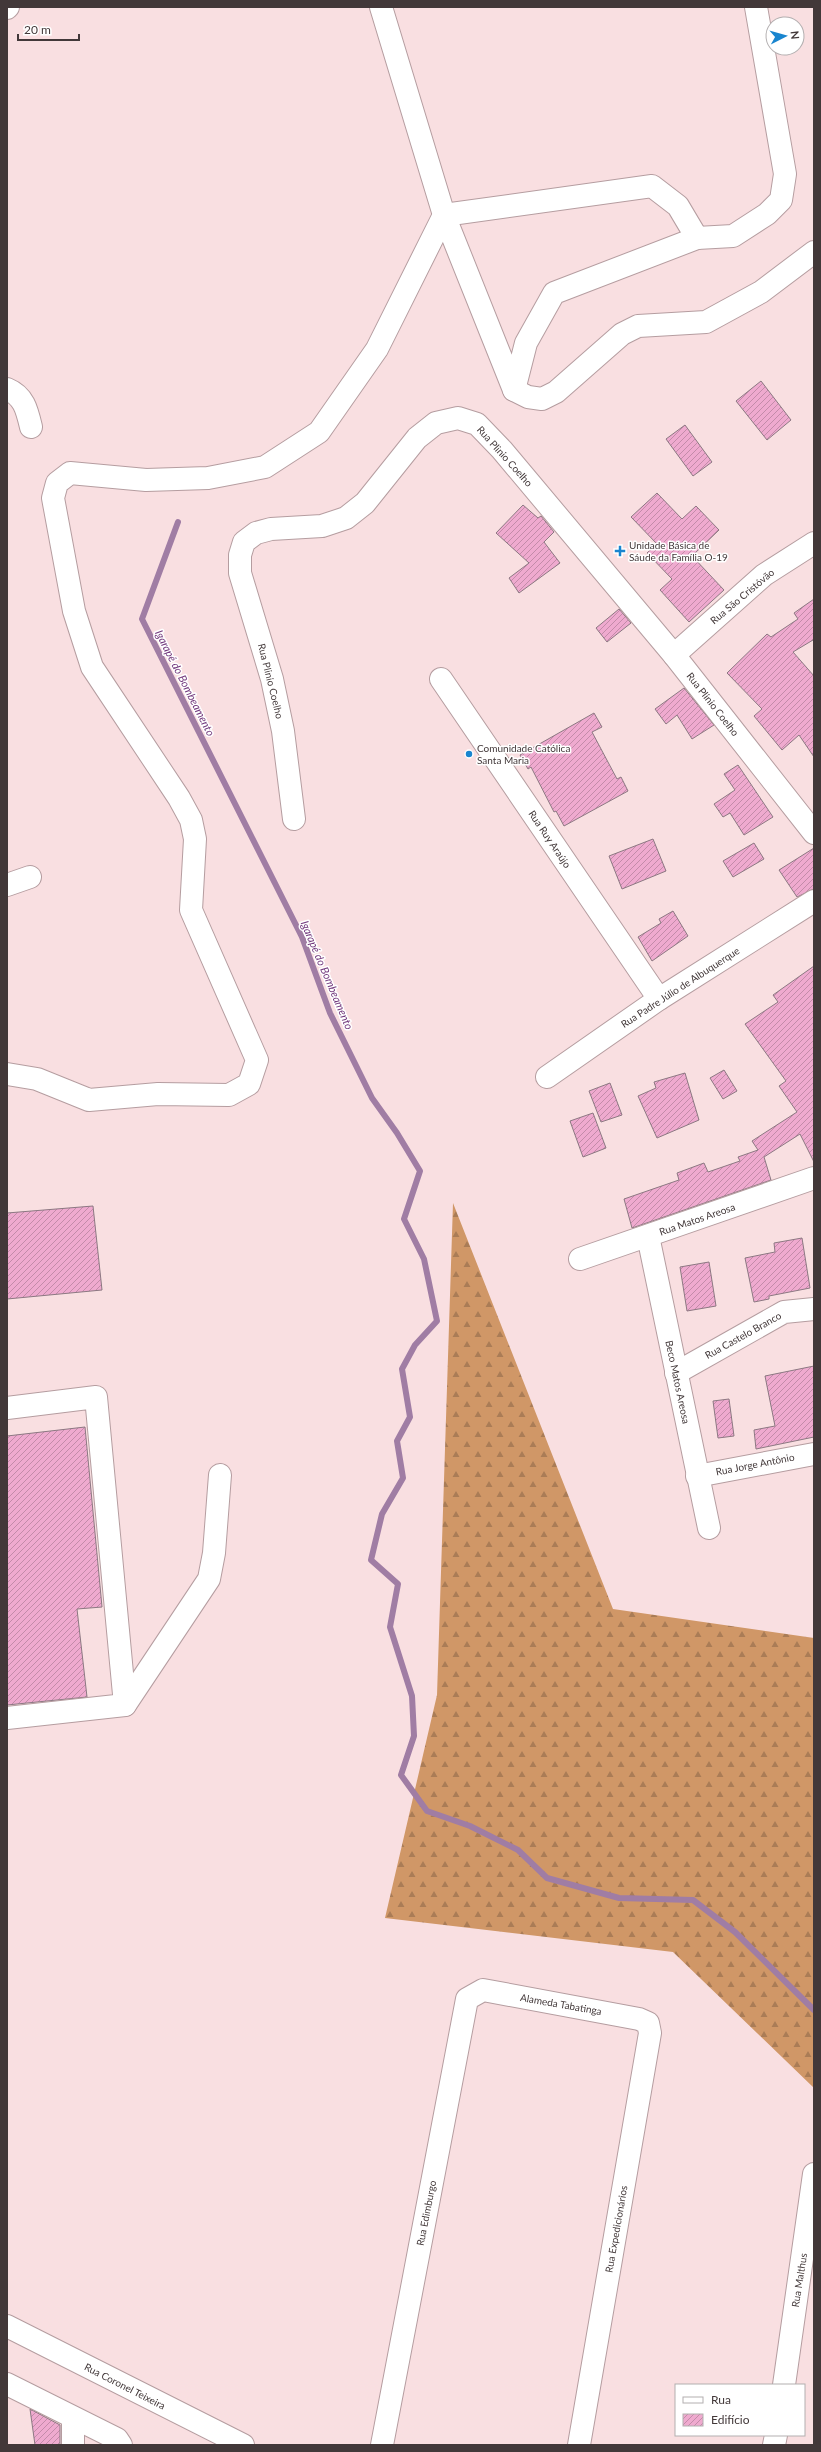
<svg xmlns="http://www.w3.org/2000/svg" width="821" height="2452" viewBox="0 0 821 2452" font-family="Lato,sans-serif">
  <defs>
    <pattern id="forest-firs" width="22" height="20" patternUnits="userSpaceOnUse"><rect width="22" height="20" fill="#d09767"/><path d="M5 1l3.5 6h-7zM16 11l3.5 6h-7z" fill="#aa7c56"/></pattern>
    <pattern id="building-hatch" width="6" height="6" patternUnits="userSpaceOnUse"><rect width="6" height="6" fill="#efaacf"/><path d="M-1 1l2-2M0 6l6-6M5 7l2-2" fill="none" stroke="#c38ba9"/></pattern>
  </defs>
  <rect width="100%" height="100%" fill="#f9dfe1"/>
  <path fill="url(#forest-firs)" d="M 453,1203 L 613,1609 L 814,1638 L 814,2088 L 673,1952 L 385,1918 L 437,1695 Z"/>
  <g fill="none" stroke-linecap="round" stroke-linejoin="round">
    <path stroke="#a07da4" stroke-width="6" d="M 178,522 L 142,619 L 302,937 L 330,1013 L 372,1098 L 397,1133 L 420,1171 L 404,1219 L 424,1259 L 437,1321 L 415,1345 L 402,1369 L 410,1417 L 397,1441 L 403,1478 L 382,1514 L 371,1560 L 398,1584 L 390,1627 L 412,1696 L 414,1736 L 401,1775 L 427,1811 L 470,1826 L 518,1850 L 547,1878 L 619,1898 L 693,1900 L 735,1932 L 814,2010"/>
  </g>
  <g fill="url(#building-hatch)" stroke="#8c7882">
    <path d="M 761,381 L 791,420 L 767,440 L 736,401 Z"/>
    <path d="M 685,425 L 712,462 L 693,476 L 666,439 Z"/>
    <path d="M 657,493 L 682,519 L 696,506 L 719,530 L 692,556 L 724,590 L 689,622 L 660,590 L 672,579 L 647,553 L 657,544 L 631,517 Z"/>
    <path d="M 523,505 L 538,518 L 541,516 L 554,532 L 544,542 L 560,563 L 519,593 L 509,578 L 529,563 L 496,533 Z"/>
    <path d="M 814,599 L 814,642 L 813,640 L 793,652 L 814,676 L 814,757 L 799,735 L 782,750 L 754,716 L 762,709 L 727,673 L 767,634 L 771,637 L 798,619 L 794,613 Z"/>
    <path d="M 619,609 L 631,623 L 607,642 L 596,628 Z"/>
    <path d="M 684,688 L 714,725 L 692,739 L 677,715 L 666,724 L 655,709 Z"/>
    <path d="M 594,713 L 602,727 L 592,732 L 617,779 L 621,777 L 628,791 L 564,826 L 556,811 L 554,812 L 531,767 L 528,769 L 520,755 Z"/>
    <path d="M 738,765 L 773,817 L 744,835 L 730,813 L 723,817 L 714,804 L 735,790 L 724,774 Z"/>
    <path d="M 653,839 L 666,871 L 622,889 L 609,856 Z"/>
    <path d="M 754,843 L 764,859 L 733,877 L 723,861 Z"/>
    <path d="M 814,848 L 814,889 L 797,897 L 779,870 Z"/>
    <path d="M 673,911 L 688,936 L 652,961 L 638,937 L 661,923 L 659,919 Z"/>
    <path d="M 814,966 L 814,1162 L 800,1134 L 764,1157 L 771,1180 L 632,1228 L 624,1199 L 679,1180 L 677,1173 L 704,1163 L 708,1172 L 740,1161 L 738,1157 L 758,1150 L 752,1141 L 797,1112 L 779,1086 L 786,1081 L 745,1024 L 778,1002 L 773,995 Z"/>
    <path d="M 724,1070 L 737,1091 L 723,1099 L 710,1078 Z"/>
    <path d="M 685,1073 L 699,1120 L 657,1138 L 638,1096 L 656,1088 L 654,1082 Z"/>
    <path d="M 610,1083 L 622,1115 L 601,1122 L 589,1091 Z"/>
    <path d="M 593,1113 L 606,1148 L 583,1157 L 570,1121 Z"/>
    <path d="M 93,1206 L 102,1290 L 7,1299 L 7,1213 Z"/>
    <path d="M 802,1238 L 810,1288 L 769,1296 L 769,1299 L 754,1302 L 745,1258 L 775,1252 L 774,1243 Z"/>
    <path d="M 709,1262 L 716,1306 L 687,1311 L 680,1267 Z"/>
    <path d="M 814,1366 L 814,1437 L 756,1449 L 754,1430 L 775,1426 L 765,1376 Z"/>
    <path d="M 729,1399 L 734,1436 L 718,1438 L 713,1401 Z"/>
    <path d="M 85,1427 L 102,1607 L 77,1609 L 87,1697 L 7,1705 L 7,1436 Z"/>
    <path d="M 30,2409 L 60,2425 L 60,2445 L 35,2445 Z"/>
  </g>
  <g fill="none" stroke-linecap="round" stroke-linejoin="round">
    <defs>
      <g id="minor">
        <path d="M 381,7 L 444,215 L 514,390 L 526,343 L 554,293 L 697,238 L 733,236 L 767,214 L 781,200 L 785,174 L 756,7"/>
        <path d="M 7,8 L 8,7"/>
        <path d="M 7,389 C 24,396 27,410 31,427"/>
        <path d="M 514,390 L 528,397 L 542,399 L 556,392 L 622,334 L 638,326 L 706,322 L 761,292 L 814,252"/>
        <path d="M 674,655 L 764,575 L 814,543"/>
        <path d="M 441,679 L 659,999"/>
        <path d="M 294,819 L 283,731 L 272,679 L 240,573 L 240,555 L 244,542 L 256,533 L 271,529 L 322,526 L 346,518 L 365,503 L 417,438 L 436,423 L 458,418 L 477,424 L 502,450 L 674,655 L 814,833"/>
        <path d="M 7,885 L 30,877"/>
        <path d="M 7,1074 L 37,1079 L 89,1100 L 158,1094 L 229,1095 L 249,1084 L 257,1060 L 191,910 L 195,839 L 191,820 L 179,798 L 92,667 L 74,611 L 53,498 L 57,483 L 70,473 L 146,480 L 208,478 L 265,467 L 319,432 L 377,349 L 444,215 L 652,186 L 678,206 L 697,238"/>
        <path d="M 547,1077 L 659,999 L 814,901"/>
        <path d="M 648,1236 L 709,1528"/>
        <path d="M 580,1259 L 814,1178"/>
        <path d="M 676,1373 L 784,1312 L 814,1309"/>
        <path d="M 7,1408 L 96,1397 L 125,1705 L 7,1718"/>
        <path d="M 697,1476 L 814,1454"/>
        <path d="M 125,1705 L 209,1579 L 214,1553 L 220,1475"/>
        <path d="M 7,2326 L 243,2445"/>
        <path d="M 7,2384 L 117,2439 L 121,2445"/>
        <path d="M 784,2385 L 814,2174"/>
        <path d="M 73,2445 L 73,2418"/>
        <path d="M 382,2445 L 467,1999 L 483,1990 L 639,2019 L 648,2023 L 650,2033 L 579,2445"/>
        <path d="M 774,2445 L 776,2435"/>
      </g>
    </defs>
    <use href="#minor" stroke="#b59da0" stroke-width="24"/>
    <use href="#minor" stroke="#fff" stroke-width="22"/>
  </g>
  <g fill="#1985cf" stroke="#fff" stroke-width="1.5">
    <path d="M618 545h4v4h4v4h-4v4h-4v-4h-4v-4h4z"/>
    <circle cx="469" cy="754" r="4"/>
  </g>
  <g text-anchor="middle" stroke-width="3" stroke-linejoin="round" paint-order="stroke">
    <g font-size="10" fill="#423839" stroke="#fff">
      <text transform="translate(505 456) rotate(48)" y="4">Rua Plinio Coelho</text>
      <text transform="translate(742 596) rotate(-40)" y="4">Rua São Cristóvão</text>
      <text transform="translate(271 681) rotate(76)" y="4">Rua Plinio Coelho</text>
      <text transform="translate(713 704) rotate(52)" y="4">Rua Plinio Coelho</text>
      <text transform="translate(550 839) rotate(56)" y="4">Rua Ruy Araújo</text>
      <text transform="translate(680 987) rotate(-33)" y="4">Rua Padre Júlio de Albuquerque</text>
      <text transform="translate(697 1219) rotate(-19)" y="4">Rua Matos Areosa</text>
      <text transform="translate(743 1335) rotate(-29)" y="4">Rua Castelo Branco</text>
      <text transform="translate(678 1382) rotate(78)" y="4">Beco Matos Areosa</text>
      <text transform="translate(755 1464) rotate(-11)" y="4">Rua Jorge Antônio</text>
      <text transform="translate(561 2004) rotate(10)" y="4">Alameda Tabatinga</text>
      <text transform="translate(426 2213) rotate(-79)" y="4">Rua Edimburgo</text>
      <text transform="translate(616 2229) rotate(-80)" y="4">Rua Expedicionários</text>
      <text transform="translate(799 2280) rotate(-81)" y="4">Rua Malthus</text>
      <text transform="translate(125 2386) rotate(27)" y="4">Rua Coronel Teixeira</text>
    </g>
    <g font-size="10" fill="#423839" stroke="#fff" text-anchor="start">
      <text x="629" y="549">Unidade Básica de<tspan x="629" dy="12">Sáude da Família O-19</tspan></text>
      <text x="477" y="752">Comunidade Católica<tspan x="477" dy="12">Santa Maria</tspan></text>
    </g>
    <g font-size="11" font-style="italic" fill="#733a7e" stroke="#fff">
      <text transform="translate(185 683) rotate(63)" y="4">Igarapé do Bombeamento</text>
      <text transform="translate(327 975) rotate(67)" y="4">Igarapé do Bombeamento</text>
    </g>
  </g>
  <rect width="821" height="2452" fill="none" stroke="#423839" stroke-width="16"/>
  <rect x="675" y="2384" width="130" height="52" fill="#ffffff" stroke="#b3afb0"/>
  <rect x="683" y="2397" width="20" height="6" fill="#ffffff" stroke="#b3afb0"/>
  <text x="711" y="2404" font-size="12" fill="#423839">Rua</text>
  <rect x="683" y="2414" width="20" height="12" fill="url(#building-hatch)" stroke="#b3afb0"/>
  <text x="711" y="2424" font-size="12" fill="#423839">Edifício</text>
  <g transform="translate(785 36) rotate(84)"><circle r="19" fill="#ffffff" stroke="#b3afb0"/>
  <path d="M0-3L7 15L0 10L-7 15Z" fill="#1985cf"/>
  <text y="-6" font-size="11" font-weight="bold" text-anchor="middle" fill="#423839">N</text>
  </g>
  <path d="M18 34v6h61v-6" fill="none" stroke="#423839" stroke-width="2"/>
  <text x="24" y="34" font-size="12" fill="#423839" stroke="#ffffff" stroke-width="3" paint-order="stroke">20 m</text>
</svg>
